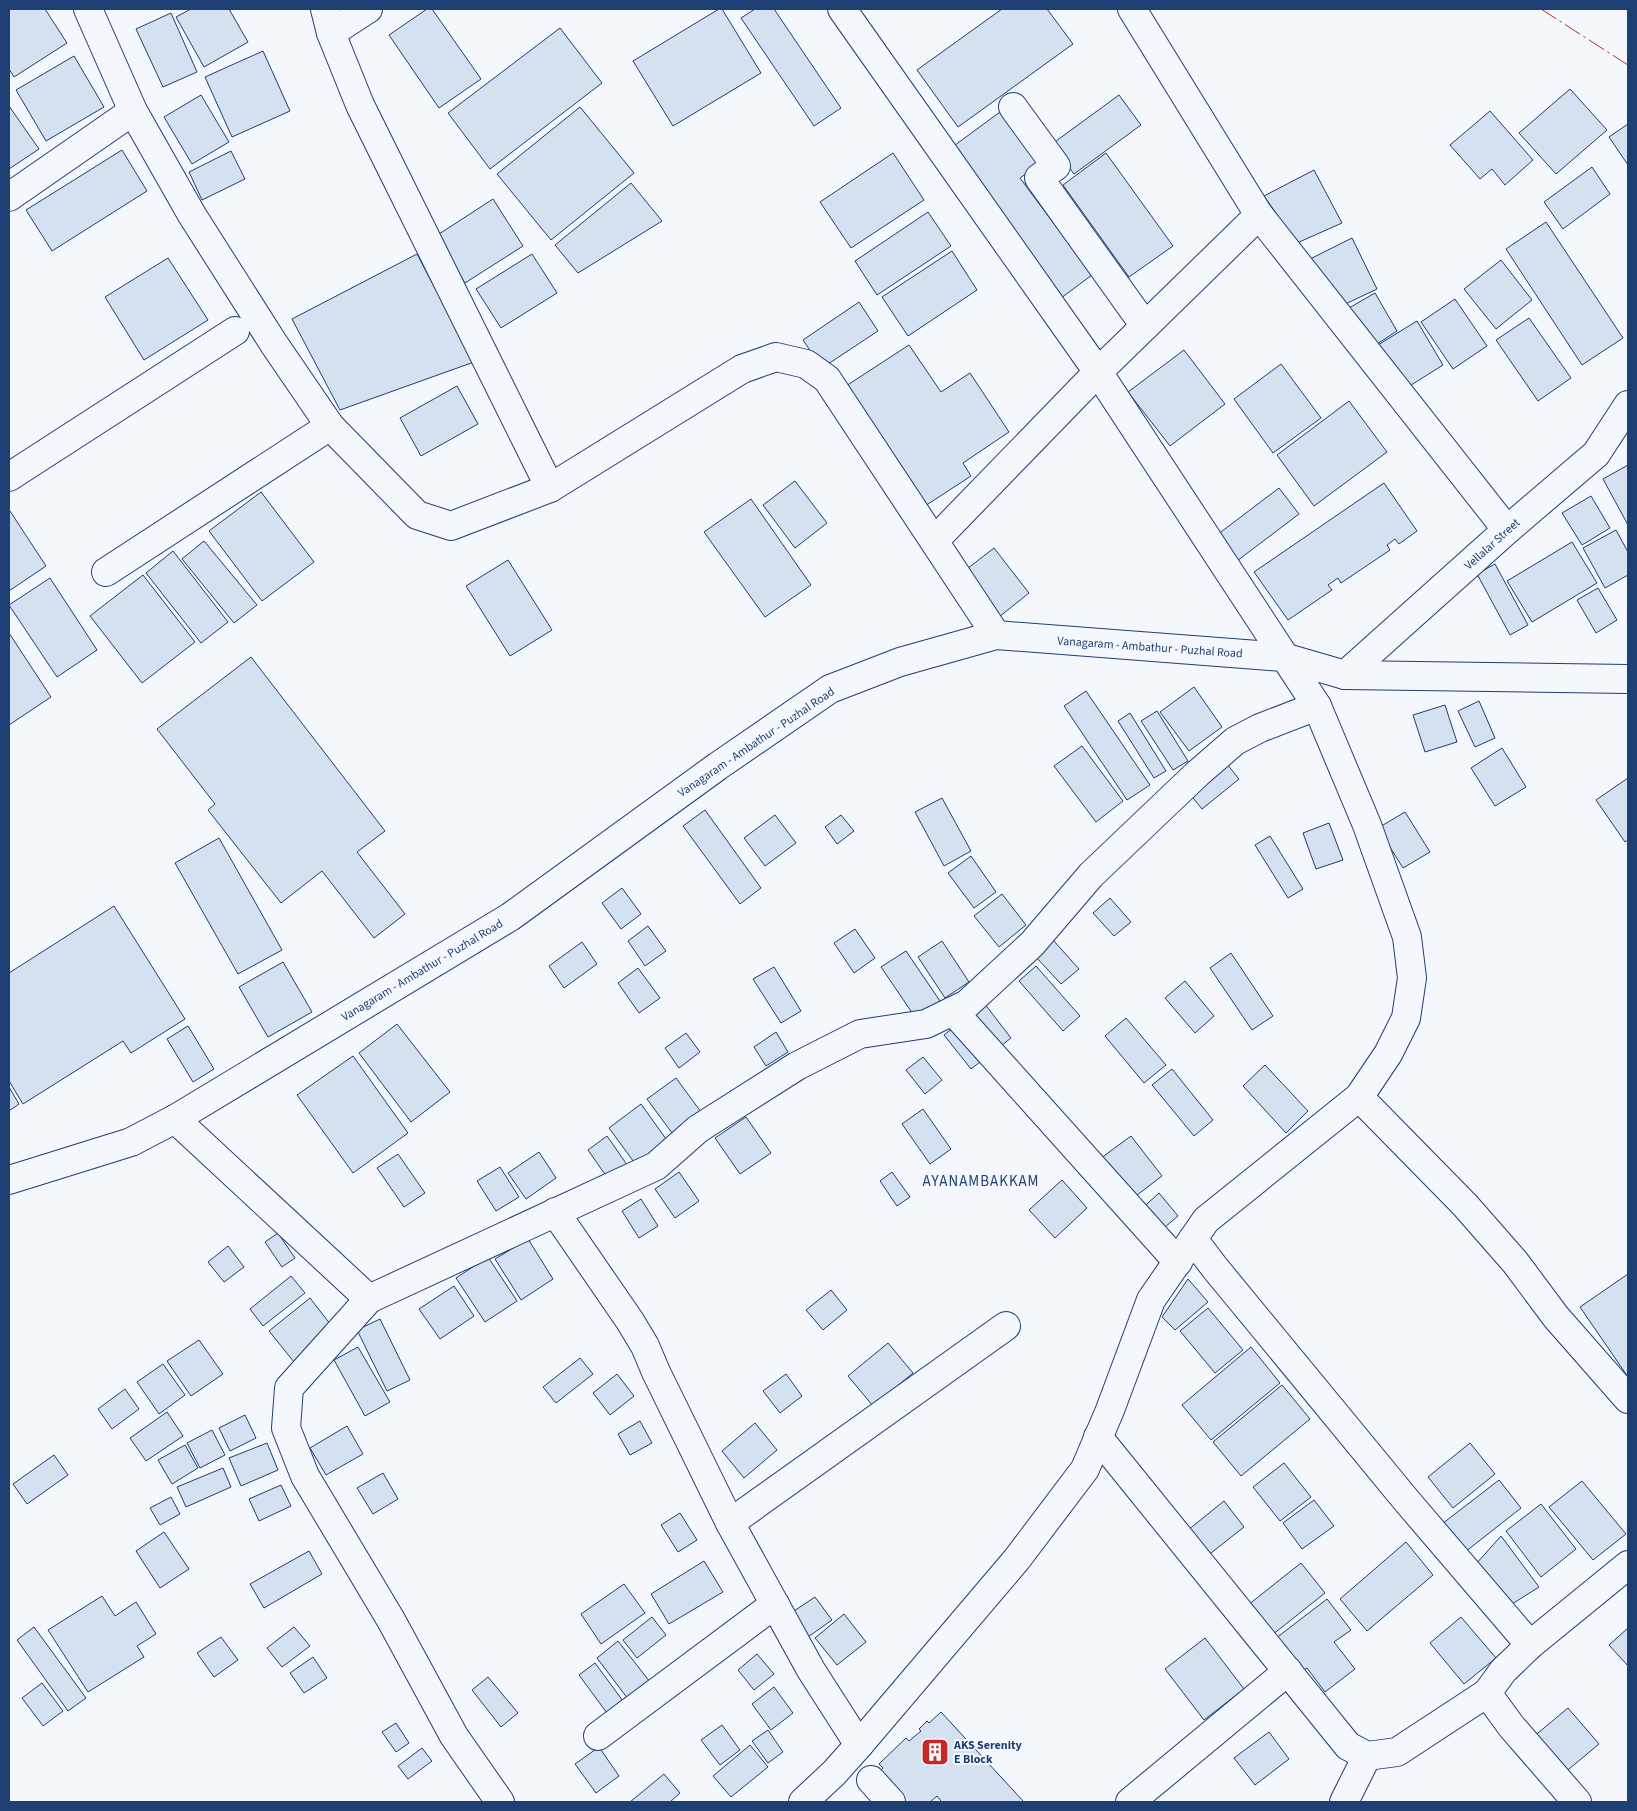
<svg xmlns="http://www.w3.org/2000/svg" width="1637" height="1811" viewBox="0 0 1637 1811" font-family="'Source Sans 3',sans-serif">
  <rect width="100%" height="100%" fill="#f4f7fb"/>
  <g fill="#d5e0f0" stroke="#1d3f73">
    <path d="M 9,9 L 45,9 L 67,43 L 14,77 L 9,69 Z"/>
    <path d="M 191,9 L 229,9 L 248,42 L 204,67 L 176,17 Z"/>
    <path d="M 427,9 L 432,9 L 481,79 L 439,108 L 389,35 Z"/>
    <path d="M 719,9 L 722,9 L 761,73 L 673,126 L 633,61 Z"/>
    <path d="M 755,9 L 774,9 L 841,108 L 814,126 L 741,18 Z"/>
    <path d="M 1002,9 L 1047,9 L 1073,44 L 958,127 L 917,70 Z"/>
    <path d="M 171,13 L 197,72 L 163,87 L 136,29 Z"/>
    <path d="M 560,28 L 602,83 L 490,169 L 448,113 Z"/>
    <path d="M 263,51 L 290,111 L 232,137 L 205,77 Z"/>
    <path d="M 74,56 L 104,107 L 46,141 L 16,90 Z"/>
    <path d="M 1570,89 L 1607,130 L 1556,174 L 1519,133 Z"/>
    <path d="M 201,95 L 229,142 L 192,164 L 164,117 Z"/>
    <path d="M 1119,95 L 1141,125 L 1074,174 L 1052,144 Z"/>
    <path d="M 9,106 L 39,149 L 9,169 Z"/>
    <path d="M 580,107 L 634,173 L 551,240 L 497,174 Z"/>
    <path d="M 1004,109 L 1043,162 L 1020,178 L 1092,275 L 1057,301 L 947,151 Z"/>
    <path d="M 1490,111 L 1533,160 L 1505,185 L 1492,169 L 1480,179 L 1450,145 Z"/>
    <path d="M 1628,124 L 1628,165 L 1609,137 Z"/>
    <path d="M 122,150 L 147,191 L 52,251 L 26,210 Z"/>
    <path d="M 231,151 L 245,179 L 202,200 L 189,172 Z"/>
    <path d="M 893,153 L 924,200 L 851,248 L 820,202 Z"/>
    <path d="M 1106,153 L 1173,246 L 1129,277 L 1063,185 Z"/>
    <path d="M 1592,167 L 1610,194 L 1563,229 L 1544,202 Z"/>
    <path d="M 1314,170 L 1342,223 L 1297,243 L 1264,196 Z"/>
    <path d="M 631,183 L 662,221 L 578,273 L 555,245 Z"/>
    <path d="M 493,199 L 523,246 L 465,283 L 436,236 Z"/>
    <path d="M 928,212 L 951,246 L 877,295 L 855,261 Z"/>
    <path d="M 1546,222 L 1623,338 L 1582,365 L 1506,249 Z"/>
    <path d="M 1352,238 L 1377,289 L 1337,308 L 1308,260 Z"/>
    <path d="M 952,251 L 977,290 L 908,336 L 882,297 Z"/>
    <path d="M 417,254 L 474,362 L 340,410 L 292,319 Z"/>
    <path d="M 532,254 L 557,293 L 501,328 L 476,289 Z"/>
    <path d="M 168,258 L 208,320 L 144,360 L 105,297 Z"/>
    <path d="M 1501,260 L 1532,300 L 1496,329 L 1464,289 Z"/>
    <path d="M 1375,293 L 1397,331 L 1371,348 L 1342,312 Z"/>
    <path d="M 1455,299 L 1487,346 L 1453,369 L 1421,322 Z"/>
    <path d="M 859,302 L 878,331 L 822,368 L 803,340 Z"/>
    <path d="M 1529,318 L 1571,378 L 1538,401 L 1496,340 Z"/>
    <path d="M 1417,321 L 1443,365 L 1400,392 L 1373,348 Z"/>
    <path d="M 909,345 L 941,392 L 970,373 L 1009,432 L 963,463 L 971,476 L 925,506 L 846,386 Z"/>
    <path d="M 1184,350 L 1225,404 L 1170,446 L 1128,392 Z"/>
    <path d="M 1281,364 L 1321,418 L 1273,453 L 1234,399 Z"/>
    <path d="M 457,386 L 478,424 L 421,456 L 400,418 Z"/>
    <path d="M 1349,401 L 1387,452 L 1314,506 L 1277,455 Z"/>
    <path d="M 1628,465 L 1628,525 L 1603,479 Z"/>
    <path d="M 795,481 L 827,523 L 795,548 L 763,505 Z"/>
    <path d="M 1384,483 L 1417,531 L 1399,544 L 1395,539 L 1387,545 L 1390,550 L 1341,583 L 1338,578 L 1328,585 L 1332,590 L 1288,620 L 1254,572 Z"/>
    <path d="M 1279,488 L 1299,514 L 1233,564 L 1213,538 Z"/>
    <path d="M 261,492 L 314,562 L 262,601 L 209,531 Z"/>
    <path d="M 1591,496 L 1610,528 L 1582,545 L 1562,513 Z"/>
    <path d="M 751,499 L 811,585 L 765,617 L 704,532 Z"/>
    <path d="M 10,511 L 46,566 L 9,591 L 9,512 Z"/>
    <path d="M 1616,530 L 1628,552 L 1628,575 L 1605,588 L 1583,548 Z"/>
    <path d="M 204,541 L 257,605 L 234,623 L 182,559 Z"/>
    <path d="M 1572,542 L 1597,583 L 1532,622 L 1507,581 Z"/>
    <path d="M 994,548 L 1029,593 L 999,617 L 963,572 Z"/>
    <path d="M 173,551 L 228,622 L 201,643 L 146,573 Z"/>
    <path d="M 508,560 L 552,630 L 510,656 L 466,586 Z"/>
    <path d="M 1495,564 L 1528,625 L 1510,635 L 1477,574 Z"/>
    <path d="M 143,575 L 195,642 L 142,683 L 90,616 Z"/>
    <path d="M 50,578 L 97,650 L 57,677 L 9,605 Z"/>
    <path d="M 1598,588 L 1617,620 L 1596,633 L 1577,600 Z"/>
    <path d="M 9,633 L 51,697 L 9,725 Z"/>
    <path d="M 251,657 L 385,831 L 357,852 L 405,914 L 374,938 L 322,871 L 281,903 L 208,810 L 215,804 L 157,729 Z"/>
    <path d="M 1194,687 L 1222,727 L 1189,751 L 1160,712 Z"/>
    <path d="M 1086,691 L 1150,785 L 1127,800 L 1064,706 Z"/>
    <path d="M 1479,701 L 1495,738 L 1475,747 L 1458,711 Z"/>
    <path d="M 1445,705 L 1457,742 L 1425,752 L 1413,715 Z"/>
    <path d="M 1157,711 L 1188,761 L 1173,770 L 1141,721 Z"/>
    <path d="M 1130,713 L 1166,771 L 1154,778 L 1118,721 Z"/>
    <path d="M 1082,746 L 1123,801 L 1096,822 L 1054,766 Z"/>
    <path d="M 1502,748 L 1526,787 L 1495,806 L 1471,768 Z"/>
    <path d="M 1222,758 L 1239,779 L 1202,809 L 1185,788 Z"/>
    <path d="M 1628,778 L 1628,840 L 1625,842 L 1596,800 Z"/>
    <path d="M 942,798 L 971,851 L 944,866 L 915,812 Z"/>
    <path d="M 705,810 L 761,888 L 740,904 L 683,826 Z"/>
    <path d="M 1405,812 L 1430,852 L 1403,868 L 1378,828 Z"/>
    <path d="M 775,815 L 796,843 L 765,866 L 744,838 Z"/>
    <path d="M 841,815 L 854,831 L 837,844 L 825,827 Z"/>
    <path d="M 1329,823 L 1343,860 L 1316,869 L 1303,833 Z"/>
    <path d="M 1270,836 L 1303,889 L 1288,898 L 1255,845 Z"/>
    <path d="M 219,838 L 282,950 L 238,974 L 175,863 Z"/>
    <path d="M 971,856 L 996,892 L 974,908 L 948,873 Z"/>
    <path d="M 622,888 L 641,914 L 621,929 L 602,903 Z"/>
    <path d="M 1002,894 L 1026,925 L 999,947 L 974,916 Z"/>
    <path d="M 1110,898 L 1131,922 L 1114,936 L 1093,913 Z"/>
    <path d="M 114,906 L 185,1019 L 131,1053 L 123,1041 L 23,1104 L 9,1081 L 9,973 Z"/>
    <path d="M 648,926 L 666,951 L 645,966 L 628,941 Z"/>
    <path d="M 855,929 L 875,958 L 854,973 L 834,943 Z"/>
    <path d="M 1053,940 L 1079,969 L 1061,984 L 1035,956 Z"/>
    <path d="M 942,941 L 969,982 L 945,998 L 918,957 Z"/>
    <path d="M 582,942 L 597,964 L 564,988 L 549,966 Z"/>
    <path d="M 906,951 L 940,1001 L 915,1017 L 881,967 Z"/>
    <path d="M 1231,953 L 1273,1016 L 1252,1030 L 1210,968 Z"/>
    <path d="M 283,962 L 312,1012 L 268,1037 L 239,987 Z"/>
    <path d="M 1036,966 L 1080,1016 L 1063,1031 L 1019,981 Z"/>
    <path d="M 774,967 L 801,1011 L 781,1023 L 753,979 Z"/>
    <path d="M 638,968 L 660,998 L 639,1013 L 618,983 Z"/>
    <path d="M 1185,981 L 1214,1016 L 1195,1033 L 1165,998 Z"/>
    <path d="M 984,1003 L 1011,1038 L 971,1069 L 944,1035 Z"/>
    <path d="M 1126,1018 L 1166,1065 L 1144,1083 L 1105,1036 Z"/>
    <path d="M 397,1024 L 450,1092 L 411,1122 L 359,1053 Z"/>
    <path d="M 188,1026 L 214,1069 L 193,1082 L 167,1039 Z"/>
    <path d="M 776,1032 L 788,1052 L 766,1066 L 754,1047 Z"/>
    <path d="M 686,1033 L 700,1052 L 679,1068 L 665,1048 Z"/>
    <path d="M 353,1056 L 408,1133 L 353,1173 L 297,1095 Z"/>
    <path d="M 923,1057 L 942,1080 L 925,1094 L 906,1070 Z"/>
    <path d="M 1265,1065 L 1308,1111 L 1286,1133 L 1243,1086 Z"/>
    <path d="M 1172,1069 L 1213,1120 L 1194,1136 L 1152,1085 Z"/>
    <path d="M 676,1078 L 704,1116 L 675,1137 L 647,1099 Z"/>
    <path d="M 9,1087 L 19,1104 L 9,1111 Z"/>
    <path d="M 641,1104 L 671,1146 L 639,1169 L 609,1128 Z"/>
    <path d="M 923,1109 L 951,1149 L 930,1164 L 902,1124 Z"/>
    <path d="M 746,1117 L 771,1153 L 740,1174 L 715,1138 Z"/>
    <path d="M 607,1136 L 630,1169 L 611,1183 L 588,1150 Z"/>
    <path d="M 1131,1136 L 1162,1176 L 1124,1205 L 1093,1164 Z"/>
    <path d="M 539,1152 L 556,1178 L 526,1199 L 508,1173 Z"/>
    <path d="M 398,1154 L 425,1193 L 404,1207 L 377,1168 Z"/>
    <path d="M 500,1167 L 519,1197 L 496,1211 L 477,1181 Z"/>
    <path d="M 679,1172 L 699,1201 L 675,1218 L 655,1189 Z"/>
    <path d="M 892,1172 L 910,1197 L 897,1206 L 880,1181 Z"/>
    <path d="M 1062,1180 L 1087,1208 L 1055,1238 L 1029,1210 Z"/>
    <path d="M 1159,1193 L 1178,1216 L 1157,1234 L 1138,1212 Z"/>
    <path d="M 641,1199 L 658,1226 L 639,1238 L 622,1211 Z"/>
    <path d="M 278,1233 L 295,1258 L 282,1267 L 265,1242 Z"/>
    <path d="M 528,1239 L 553,1279 L 521,1300 L 495,1259 Z"/>
    <path d="M 228,1246 L 244,1267 L 224,1282 L 208,1262 Z"/>
    <path d="M 488,1257 L 517,1301 L 485,1322 L 456,1278 Z"/>
    <path d="M 1628,1274 L 1628,1377 L 1580,1307 Z"/>
    <path d="M 291,1276 L 305,1293 L 263,1326 L 250,1309 Z"/>
    <path d="M 1188,1279 L 1208,1302 L 1175,1330 L 1162,1317 Z"/>
    <path d="M 454,1286 L 474,1316 L 440,1339 L 419,1309 Z"/>
    <path d="M 831,1290 L 847,1310 L 823,1330 L 806,1310 Z"/>
    <path d="M 310,1298 L 334,1329 L 294,1362 L 269,1331 Z"/>
    <path d="M 1208,1308 L 1243,1350 L 1215,1373 L 1180,1331 Z"/>
    <path d="M 380,1319 L 410,1380 L 387,1391 L 357,1330 Z"/>
    <path d="M 199,1340 L 223,1374 L 191,1396 L 167,1361 Z"/>
    <path d="M 888,1343 L 913,1373 L 873,1406 L 848,1376 Z"/>
    <path d="M 358,1347 L 390,1402 L 365,1416 L 334,1360 Z"/>
    <path d="M 1251,1347 L 1280,1383 L 1211,1440 L 1182,1405 Z"/>
    <path d="M 580,1358 L 593,1374 L 556,1403 L 543,1387 Z"/>
    <path d="M 163,1364 L 185,1395 L 159,1414 L 137,1382 Z"/>
    <path d="M 617,1374 L 634,1396 L 610,1415 L 593,1393 Z"/>
    <path d="M 786,1374 L 802,1396 L 780,1413 L 763,1391 Z"/>
    <path d="M 1282,1385 L 1310,1419 L 1241,1476 L 1213,1442 Z"/>
    <path d="M 125,1389 L 139,1409 L 112,1429 L 98,1409 Z"/>
    <path d="M 167,1412 L 183,1436 L 146,1461 L 130,1438 Z"/>
    <path d="M 245,1415 L 256,1438 L 230,1451 L 219,1428 Z"/>
    <path d="M 640,1421 L 652,1443 L 630,1455 L 618,1434 Z"/>
    <path d="M 755,1423 L 777,1450 L 744,1478 L 722,1451 Z"/>
    <path d="M 347,1426 L 363,1454 L 326,1475 L 310,1448 Z"/>
    <path d="M 212,1430 L 225,1455 L 200,1468 L 187,1443 Z"/>
    <path d="M 267,1443 L 278,1470 L 241,1486 L 229,1458 Z"/>
    <path d="M 1470,1443 L 1495,1474 L 1453,1508 L 1428,1477 Z"/>
    <path d="M 185,1445 L 198,1468 L 172,1484 L 158,1460 Z"/>
    <path d="M 54,1455 L 68,1475 L 27,1504 L 13,1484 Z"/>
    <path d="M 1284,1463 L 1311,1497 L 1280,1521 L 1253,1487 Z"/>
    <path d="M 223,1468 L 231,1487 L 186,1507 L 177,1487 Z"/>
    <path d="M 383,1473 L 398,1499 L 373,1514 L 357,1488 Z"/>
    <path d="M 1499,1480 L 1521,1508 L 1460,1556 L 1438,1527 Z"/>
    <path d="M 1582,1481 L 1626,1534 L 1593,1560 L 1549,1507 Z"/>
    <path d="M 281,1485 L 291,1506 L 259,1521 L 249,1499 Z"/>
    <path d="M 171,1497 L 180,1514 L 160,1525 L 150,1508 Z"/>
    <path d="M 1314,1500 L 1334,1526 L 1302,1549 L 1283,1523 Z"/>
    <path d="M 1224,1501 L 1244,1527 L 1197,1564 L 1177,1539 Z"/>
    <path d="M 1541,1504 L 1576,1549 L 1541,1577 L 1506,1531 Z"/>
    <path d="M 680,1513 L 697,1540 L 678,1552 L 661,1525 Z"/>
    <path d="M 164,1532 L 189,1569 L 160,1588 L 136,1551 Z"/>
    <path d="M 1501,1536 L 1539,1587 L 1512,1604 L 1475,1565 Z"/>
    <path d="M 1406,1542 L 1433,1575 L 1367,1631 L 1340,1599 Z"/>
    <path d="M 309,1551 L 322,1574 L 264,1608 L 250,1584 Z"/>
    <path d="M 704,1561 L 723,1592 L 669,1624 L 651,1594 Z"/>
    <path d="M 1301,1563 L 1325,1593 L 1267,1639 L 1243,1609 Z"/>
    <path d="M 624,1584 L 645,1613 L 601,1644 L 581,1614 Z"/>
    <path d="M 102,1596 L 115,1616 L 136,1602 L 156,1634 L 137,1646 L 144,1657 L 88,1692 L 48,1630 Z"/>
    <path d="M 815,1597 L 832,1620 L 808,1637 L 791,1613 Z"/>
    <path d="M 1327,1599 L 1351,1630 L 1334,1642 L 1355,1669 L 1325,1692 L 1307,1668 L 1297,1675 L 1271,1642 Z"/>
    <path d="M 844,1614 L 866,1642 L 837,1665 L 815,1638 Z"/>
    <path d="M 652,1617 L 666,1635 L 637,1658 L 623,1640 Z"/>
    <path d="M 1461,1617 L 1496,1658 L 1464,1684 L 1430,1643 Z"/>
    <path d="M 34,1627 L 86,1698 L 68,1711 L 17,1640 Z"/>
    <path d="M 294,1627 L 310,1646 L 282,1667 L 267,1648 Z"/>
    <path d="M 1628,1628 L 1628,1666 L 1609,1645 Z"/>
    <path d="M 221,1637 L 238,1660 L 214,1677 L 197,1653 Z"/>
    <path d="M 1205,1638 L 1244,1689 L 1204,1720 L 1165,1669 Z"/>
    <path d="M 618,1641 L 650,1682 L 628,1699 L 597,1658 Z"/>
    <path d="M 757,1654 L 774,1674 L 754,1690 L 738,1670 Z"/>
    <path d="M 313,1657 L 327,1678 L 304,1693 L 290,1673 Z"/>
    <path d="M 595,1663 L 623,1701 L 607,1713 L 579,1675 Z"/>
    <path d="M 488,1677 L 518,1713 L 501,1727 L 472,1690 Z"/>
    <path d="M 42,1683 L 63,1711 L 43,1726 L 22,1698 Z"/>
    <path d="M 774,1687 L 793,1713 L 771,1730 L 752,1704 Z"/>
    <path d="M 1568,1708 L 1599,1744 L 1563,1774 L 1532,1738 Z"/>
    <path d="M 941,1712 L 1024,1802 L 940,1802 L 941,1801 L 937,1796 L 930,1802 L 903,1802 L 879,1772 L 883,1768 L 879,1764 L 906,1738 L 909,1741 L 921,1731 L 919,1729 L 927,1721 L 929,1723 Z"/>
    <path d="M 396,1723 L 409,1743 L 396,1752 L 382,1732 Z"/>
    <path d="M 722,1725 L 740,1750 L 720,1765 L 701,1740 Z"/>
    <path d="M 768,1730 L 783,1752 L 768,1763 L 752,1741 Z"/>
    <path d="M 1269,1732 L 1289,1759 L 1255,1785 L 1234,1758 Z"/>
    <path d="M 750,1745 L 768,1767 L 731,1797 L 713,1776 Z"/>
    <path d="M 599,1747 L 619,1776 L 596,1793 L 575,1764 Z"/>
    <path d="M 422,1748 L 432,1761 L 408,1779 L 398,1766 Z"/>
    <path d="M 664,1774 L 680,1793 L 670,1802 L 630,1802 Z"/>
  </g>
  <g fill="none" stroke-linecap="round" stroke-linejoin="round">
    <defs>
      <g id="minor">
        <path d="M 88,9 L 133,111 L 192,215 L 274,344 L 330,426 L 417,515 L 451,526 L 550,488 L 742,369 L 776,357 L 806,364 L 827,379 L 996,635"/>
        <path d="M 325,9 L 331,33 L 360,105 L 550,488"/>
        <path d="M 1132,9 L 1259,215"/>
        <path d="M 331,33 L 368,9"/>
        <path d="M 1013,107 L 1056,166 L 1039,178 L 1145,326"/>
        <path d="M 9,197 L 133,111"/>
        <path d="M 9,477 L 235,331"/>
        <path d="M 935,540 L 1098,372 L 1259,215 L 1507,530"/>
        <path d="M 106,572 L 330,426"/>
        <path d="M 1345,675 L 1507,530 L 1596,454 L 1628,405"/>
        <path d="M 953,1011 L 1178,1262"/>
        <path d="M 1359,1097 L 1465,1205 L 1515,1262 L 1556,1317 L 1628,1399"/>
        <path d="M 175,1119 L 369,1299 L 289,1388 L 286,1428 L 305,1476 L 391,1620 L 454,1736 L 500,1802"/>
        <path d="M 555,1212 L 630,1321 L 645,1346 L 656,1372 L 730,1523 L 811,1670 L 859,1745"/>
        <path d="M 1193,1239 L 1215,1268 L 1406,1500 L 1530,1645 L 1503,1671 L 1487,1693 L 1511,1726 L 1577,1802"/>
        <path d="M 369,1299 L 656,1166 L 698,1129 L 712,1120 L 797,1066 L 860,1034 L 926,1024 L 967,1004 L 1032,944 L 1091,875 L 1197,774 L 1235,741 L 1260,728 L 1317,706"/>
        <path d="M 1098,1437 L 1348,1746 L 1367,1756 L 1397,1752 L 1487,1693"/>
        <path d="M 730,1523 L 1006,1326"/>
        <path d="M 1530,1645 L 1628,1565"/>
        <path d="M 598,1736 L 775,1604"/>
        <path d="M 871,1780 L 891,1802"/>
        <path d="M 803,1802 L 834,1773 L 859,1745 L 1017,1559 L 1085,1469 L 1110,1410 L 1151,1300 L 1206,1220 L 1359,1097 L 1388,1054 L 1406,1018 L 1412,978 L 1407,937 L 1367,825 L 1317,706 L 1098,372 L 842,9"/>
        <path d="M 1130,1802 L 1288,1671"/>
        <path d="M 1344,1802 L 1367,1756"/>
      </g>
      <path id="major" d="M 9,1180 L 131,1142 L 175,1119 L 510,917 L 718,766 L 830,689 L 900,662 L 996,635 L 1283,657 L 1345,675 L 1628,679"/>
    </defs>
    <use href="#minor" stroke="#1d3f73" stroke-width="30"/>
    <use href="#major" stroke="#1d3f73" stroke-width="30"/>
    <use href="#minor" stroke="#f4f7fb" stroke-width="28"/>
    <use href="#major" stroke="#f4f7fb" stroke-width="28"/>
    <path stroke="#c62828" stroke-width="1" stroke-dasharray="18 4 2.5 4" stroke-linecap="butt" d="M 1541,9 L 1628,65"/>
  </g>
  <defs>
    <symbol id="building-square" viewBox="-11 -11 22 22"><rect x="-9" y="-9" width="18" height="18" rx="4" fill="#c62828" stroke="#f4f7fb"/><path d="M-4-6H4V6H1V3H-1V6H-4ZM-2.5-4.3h1.7v1.8h-1.7ZM.8-4.3h1.7v1.8H.8ZM-2.5-1h1.7V.8h-1.7ZM.8-1h1.7V.8H.8Z" fill="#fff"/></symbol>
  </defs>
  <g fill-rule="evenodd">
    <use href="#building-square" x="919" y="1736" width="32" height="32"/>
  </g>
  <g text-anchor="middle" stroke-width="4" stroke-linejoin="round" paint-order="stroke">
    <g font-size="12" fill="#1d3f73" stroke="#f4f7fb">
      <text transform="translate(1492 544) rotate(-42)" y="4">Vellalar Street</text>
      <text transform="translate(1150 647) rotate(4)" y="4">Vanagaram - Ambathur - Puzhal Road</text>
      <text transform="translate(756 742) rotate(-34)" y="4">Vanagaram - Ambathur - Puzhal Road</text>
      <text transform="translate(422 970) rotate(-31)" y="4">Vanagaram - Ambathur - Puzhal Road</text>
    </g>
    <g font-size="12" font-weight="bold" fill="#1d3f73" stroke="#f4f7fb" text-anchor="start">
      <text x="954" y="1749">AKS Serenity<tspan x="954" dy="14">E Block</tspan></text>
    </g>
    <g font-size="15" letter-spacing="1" fill="#1d3f73" stroke="#f4f7fb">
      <text x="981" y="1186">AYANAMBAKKAM</text>
    </g>
  </g>
  <rect width="1637" height="1811" fill="none" stroke="#1d3f73" stroke-width="20"/>
</svg>
